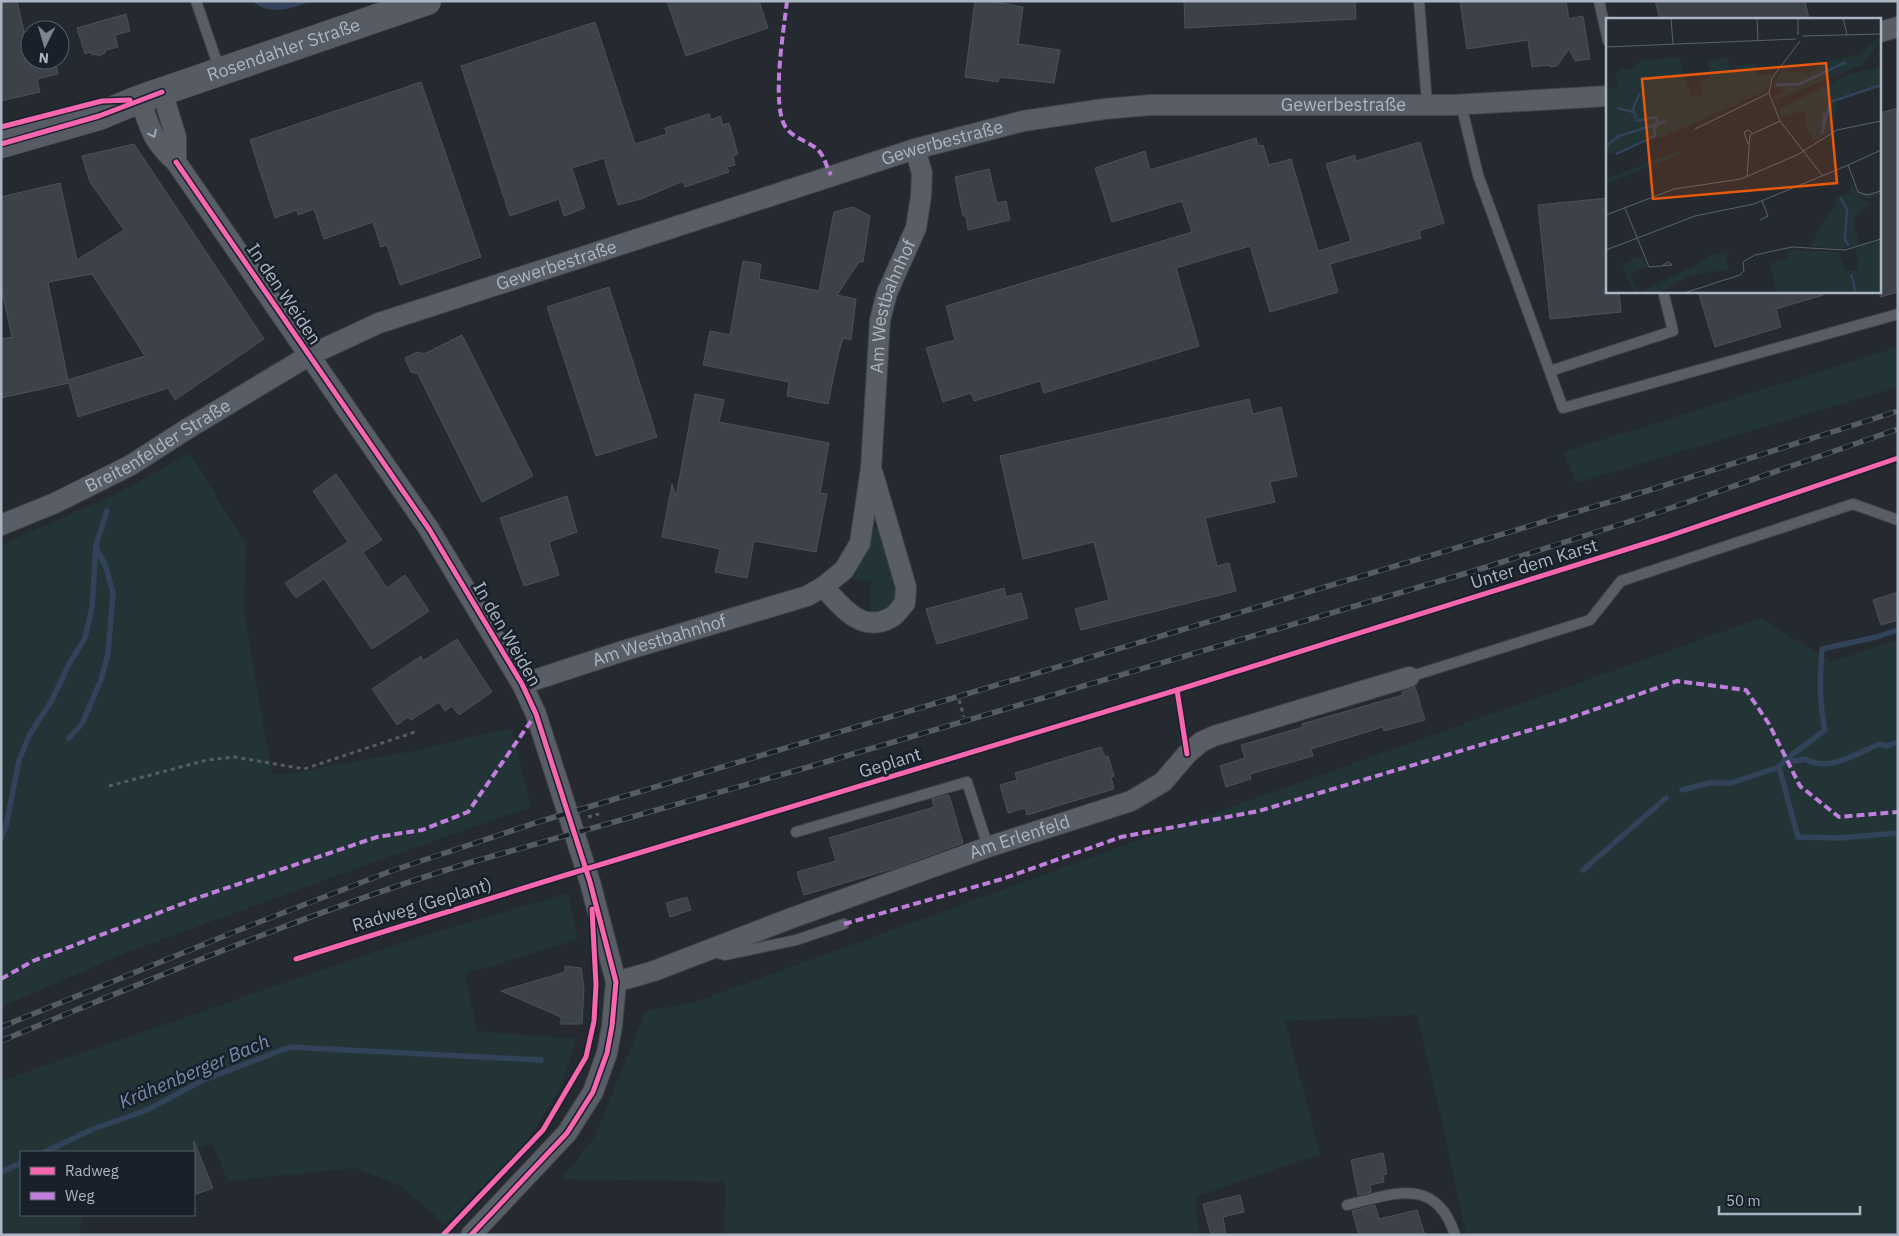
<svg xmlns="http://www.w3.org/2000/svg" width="1899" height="1236" viewBox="0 0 1899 1236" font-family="'IBM Plex Sans',sans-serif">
  <rect width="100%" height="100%" fill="#242a30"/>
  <g fill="#223436">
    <path d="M 1898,347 L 1898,387 L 1576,483 L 1564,452 Z"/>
    <path d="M 190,453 L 246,545 L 244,611 L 272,774 L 286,774 L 414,751 L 511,728 L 531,807 L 377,861 L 128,952 L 1,1007 L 1,545 L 119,493 Z"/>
    <path d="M 875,528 L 881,530 L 897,586 L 896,599 L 885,612 L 871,613 L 871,581 L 852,580 L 867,551 Z"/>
    <path d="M 1761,618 L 1831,662 L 1898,640 L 1898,1235 L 1466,1235 L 1443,1126 L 1417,1015 L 1285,1021 L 1320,1154 L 1195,1197 L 1199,1235 L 724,1235 L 725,1182 L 562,1179 L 595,1136 L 646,1011 L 695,1002 L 1180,825 Z"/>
    <path d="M 568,893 L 578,939 L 465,974 L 477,1031 L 577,1039 L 559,1091 L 521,1149 L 445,1224 L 402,1187 L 356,1168 L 228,1181 L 212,1143 L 191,1152 L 21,1152 L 21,1215 L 82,1215 L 80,1235 L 1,1235 L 1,1081 L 406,941 Z"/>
  </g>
  <path fill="#314259" d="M 252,1 L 311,1 C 292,9 269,16 252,1 Z"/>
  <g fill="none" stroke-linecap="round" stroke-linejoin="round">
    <g stroke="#314259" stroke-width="5.5">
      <path d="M 69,738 L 82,724 L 101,680 L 108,653 L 113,593 L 106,567 L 96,547"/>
      <path d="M 1785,760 L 1825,730 C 1819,703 1820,677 1822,649 L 1876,637 L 1898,630"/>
      <path d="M 1779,767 L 1798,837 L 1840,838 L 1898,833"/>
      <path d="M 1682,790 L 1709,783 L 1731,783 L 1779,767 L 1785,760 L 1796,761 L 1805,759 C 1829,773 1857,753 1880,744 L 1886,746 L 1898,742"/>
      <path d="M 1,838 L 6,826 L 19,760 L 30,734 L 52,700 L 68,666 L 85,638 L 92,607 L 96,545 L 107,511"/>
      <path d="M 1583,870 L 1666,798"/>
      <path d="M 45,1152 L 93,1129 L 147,1110 L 201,1081 L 290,1047 L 541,1060"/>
      <path d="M 1,1172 L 21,1163"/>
    </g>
  </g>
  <g fill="#3d4248" stroke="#4b5158" fill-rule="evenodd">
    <path d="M 1,1 L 17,1 L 27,45 L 30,45 L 30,60 L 55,60 L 58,74 L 37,79 L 40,92 L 1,101 Z"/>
    <path d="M 667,1 L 759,1 L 768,28 L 686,56 Z"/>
    <path d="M 975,1 L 990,1 L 1023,7 L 1018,44 L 1060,50 L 1054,83 L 999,77 L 998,82 L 965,77 Z"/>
    <path d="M 1184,1 L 1355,1 L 1356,19 L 1185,28 Z"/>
    <path d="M 1460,1 L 1566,1 L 1569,19 L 1583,16 L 1590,59 L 1575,61 L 1569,49 L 1557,66 L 1551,67 L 1548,65 L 1532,67 L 1528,40 L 1467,49 Z"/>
    <path d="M 1655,1 L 1805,1 L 1809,19 L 1660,19 Z"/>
    <path d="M 126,14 L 130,31 L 115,35 L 118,47 L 106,50 L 105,53 L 98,56 L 96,54 L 92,55 L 91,52 L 85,54 L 77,28 Z"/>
    <path d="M 595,22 L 635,144 L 667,134 L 665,128 L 709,114 L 711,120 L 720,116 L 723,125 L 729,123 L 738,154 L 733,156 L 735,165 L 727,167 L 729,172 L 685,187 L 683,181 L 641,199 L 618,205 L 604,158 L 572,168 L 585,208 L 564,216 L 559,199 L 510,216 L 461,66 Z"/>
    <path d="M 421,82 L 481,257 L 400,285 L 387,245 L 381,247 L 373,222 L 324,239 L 314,209 L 298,215 L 297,210 L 275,218 L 250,140 Z"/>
    <path d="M 1898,108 L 1898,292 L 1880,297 L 1880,113 Z"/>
    <path d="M 1256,138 L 1258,146 L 1263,145 L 1269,165 L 1291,159 L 1318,251 L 1351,241 L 1326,164 L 1355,155 L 1356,161 L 1420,142 L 1444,223 L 1419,231 L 1421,238 L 1330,264 L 1338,292 L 1270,312 L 1250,246 L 1176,268 L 1199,346 L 1044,393 L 1040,381 L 974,401 L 971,393 L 943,402 L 926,348 L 955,340 L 946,306 L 1192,232 L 1182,201 L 1112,222 L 1095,168 L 1145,151 L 1150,170 Z"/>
    <path d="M 134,144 L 264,339 L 175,400 L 168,388 L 78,417 L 69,383 L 1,398 L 1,339 L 12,337 L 1,287 L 1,197 L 60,183 L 77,260 L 124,230 L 90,182 L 82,156 ZM 92,274 L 145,356 L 68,380 L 48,282 Z"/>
    <path d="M 989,169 L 997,203 L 1006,201 L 1010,220 L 968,230 L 966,216 L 963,216 L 955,177 Z"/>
    <path d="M 1608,198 L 1608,291 L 1619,291 L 1621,312 L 1550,319 L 1538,205 Z"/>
    <path d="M 853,207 L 870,216 L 863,262 L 859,262 L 837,295 L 856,299 L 851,340 L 843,338 L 838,355 L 828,404 L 787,396 L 789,382 L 703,365 L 710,331 L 730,335 L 743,261 L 761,264 L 759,279 L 819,291 L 834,212 Z"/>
    <path d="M 609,287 L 657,437 L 596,456 L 547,307 Z"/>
    <path d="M 1698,291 L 1822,291 L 1823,295 L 1776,309 L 1781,327 L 1715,347 Z"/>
    <path d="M 462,335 L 533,476 L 482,502 L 418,374 L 411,372 L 405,358 L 417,352 L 424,354 Z"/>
    <path d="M 695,394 L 724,400 L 719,422 L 829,443 L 820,493 L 827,494 L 816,552 L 754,541 L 747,578 L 715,572 L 720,549 L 662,537 L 672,484 L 676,497 Z"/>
    <path d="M 1249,399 L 1253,414 L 1281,407 L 1297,476 L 1270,482 L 1275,502 L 1205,518 L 1217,566 L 1229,563 L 1236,591 L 1081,630 L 1075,609 L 1109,600 L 1094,542 L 1023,559 L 1000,456 Z"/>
    <path d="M 336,474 L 382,540 L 363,552 L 387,588 L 405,575 L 429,611 L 372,649 L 324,579 L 296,598 L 285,583 L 348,542 L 313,491 Z"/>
    <path d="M 567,496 L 577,532 L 549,542 L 559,575 L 524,586 L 500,518 Z"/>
    <path d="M 1004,588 L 1006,597 L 1021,593 L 1028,618 L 937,644 L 926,609 Z"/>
    <path d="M 1898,592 L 1898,620 L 1881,625 L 1873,600 Z"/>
    <path d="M 457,639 L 492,692 L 459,715 L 452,706 L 445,711 L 439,702 L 411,720 L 408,717 L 397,725 L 372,689 L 421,656 L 423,661 Z"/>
    <path d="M 1415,687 L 1425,720 L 1384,731 L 1383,727 L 1311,749 L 1313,756 L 1250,774 L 1251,779 L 1226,787 L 1220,766 L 1245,758 L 1241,745 L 1303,727 L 1302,724 L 1403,695 L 1402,692 Z"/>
    <path d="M 1101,747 L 1105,757 L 1108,756 L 1114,776 L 1111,777 L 1114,789 L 1027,815 L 1025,808 L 1008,813 L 1000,785 L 1017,780 L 1015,773 Z"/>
    <path d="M 949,795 L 963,843 L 895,868 L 804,895 L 797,872 L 836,861 L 829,838 L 934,807 L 932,799 Z"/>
    <path d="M 687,897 L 691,910 L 670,917 L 666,903 Z"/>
    <path d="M 565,966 L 581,968 L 584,988 L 582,1024 L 561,1024 L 561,1017 L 501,991 L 565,972 Z"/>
    <path d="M 194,1141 L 213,1188 L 194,1195 Z"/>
    <path d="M 1383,1153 L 1387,1174 L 1383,1175 L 1384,1182 L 1370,1185 L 1371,1192 L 1358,1195 L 1351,1160 Z"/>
    <path d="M 1240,1195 L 1244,1212 L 1223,1217 L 1226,1235 L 1211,1235 L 1203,1204 Z"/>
    <path d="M 1375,1205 L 1379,1219 L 1417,1210 L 1425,1235 L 1359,1235 L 1352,1211 Z"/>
  </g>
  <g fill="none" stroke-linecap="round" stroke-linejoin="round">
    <defs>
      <g id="lane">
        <path d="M 196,1 L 220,71"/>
        <path d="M 1419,1 L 1427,104"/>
        <path d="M 1599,1 L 1608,41"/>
        <path d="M 1461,104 L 1478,175 L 1563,408 L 1898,314"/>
        <path d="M 1550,371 L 1673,331 L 1663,291"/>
        <path d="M 1409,677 L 1590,620 L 1621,581 L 1853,504 L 1898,520"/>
        <path d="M 796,832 L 967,782 L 988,847"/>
        <path d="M 711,951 L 725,955 L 796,940 L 844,924"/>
        <path d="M 1347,1205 C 1393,1194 1436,1175 1455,1235"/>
      </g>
      <g id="street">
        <path d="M 1880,32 L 1898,27"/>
        <path d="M 162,92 L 176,137 L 176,162"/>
        <path d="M 140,99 C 150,128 152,141 176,162 L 429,529 L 522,684 L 536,714 L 590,882 L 616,982 L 612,1026 L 607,1053 L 593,1092 L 567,1133 L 471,1235"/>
        <path id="s1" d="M 1,525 L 55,503 L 131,465 L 187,429 L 310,355 L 379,323 L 915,149 L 1023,121 L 1104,109 L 1150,105 L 1453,105 L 1608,96"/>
        <path d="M 823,587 C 842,606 861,635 892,617 C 897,614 901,607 905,603 L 906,587 L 873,474"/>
        <path id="s2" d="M 522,684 L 623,651 L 807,596 L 823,587 L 844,570 L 860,543 L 871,468 L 880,320 L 887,293 L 916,228 L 921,196 L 922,173 L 915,149"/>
        <path id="s3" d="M 616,982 L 654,971 L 789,919 L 988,847 L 1131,801 L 1163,782 L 1187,754 L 1201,742 L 1214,736 L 1409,677"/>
      </g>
      <g id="secondary">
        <path id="s4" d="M 1,144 L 99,116 L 140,99 L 427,1"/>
      </g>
    </defs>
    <use href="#lane" stroke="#404449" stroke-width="12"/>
    <use href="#street" stroke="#404449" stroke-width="22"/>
    <use href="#secondary" stroke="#404449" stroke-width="29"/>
    <g stroke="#565c62" stroke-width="3" stroke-dasharray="4 4" stroke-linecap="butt">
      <path d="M 959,700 L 964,717"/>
      <path d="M 109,786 L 207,760 L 235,757 L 304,769 L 415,732"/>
      <path d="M 588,817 L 599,814"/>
    </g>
    <use href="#lane" stroke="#595e66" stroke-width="10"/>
    <use href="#street" stroke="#595e66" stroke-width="20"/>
    <use href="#secondary" stroke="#575c64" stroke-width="28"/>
    <defs>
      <g id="rail">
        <path d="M 1,1027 L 244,928 L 391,871 L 538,822 L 1650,490 L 1898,411"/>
        <path d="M 1,1041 C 157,977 311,911 472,862 L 812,766 L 1477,570 L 1659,512 L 1898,429"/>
      </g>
    </defs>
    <use href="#rail" stroke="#575b62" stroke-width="5.5"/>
    <use href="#rail" stroke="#18202a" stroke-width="4" stroke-dasharray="11" stroke-linecap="butt"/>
    <g stroke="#c07fdc" stroke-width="4" stroke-dasharray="8 4" stroke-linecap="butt">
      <path d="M 787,1 C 784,29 770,109 787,129 C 796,140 811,142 819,151 C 824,156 827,168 831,175"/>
      <path d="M 844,924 L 1002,879 L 1121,837 L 1259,811 L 1564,720 L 1677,681 L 1746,690 L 1769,724 L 1800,786 L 1839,817 L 1898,812"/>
      <path d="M 1,979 L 33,961 L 200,897 L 377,837 L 422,830 L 468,812 L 536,714"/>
    </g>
    <defs>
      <g id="cycleway">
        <path d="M 1,127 L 102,101 L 130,100"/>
        <path d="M 1,144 L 99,116 L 162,92"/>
        <path d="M 176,162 L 429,529 L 522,684 L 536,714 L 590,882 L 616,982 L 612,1026 L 607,1053 L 593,1092 L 567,1133 L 471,1235"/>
        <path d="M 1177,690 L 1187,754"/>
        <path d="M 296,959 L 556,878 L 1177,690 L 1666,537 L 1898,458"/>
        <path d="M 443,1235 L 543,1130 L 586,1057 L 594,1021 L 596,985 L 592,909"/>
      </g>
    </defs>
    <use href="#cycleway" stroke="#18202a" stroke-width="8"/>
    <use href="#cycleway" stroke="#f766af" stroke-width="5"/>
  </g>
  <defs><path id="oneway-chevron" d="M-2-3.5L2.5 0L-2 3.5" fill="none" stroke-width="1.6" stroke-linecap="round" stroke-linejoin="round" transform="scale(1.25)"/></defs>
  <use stroke="#a0a8b5" href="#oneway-chevron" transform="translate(153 134) rotate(64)"/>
  <g text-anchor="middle" stroke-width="5" stroke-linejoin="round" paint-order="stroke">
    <g font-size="18" fill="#acb5c3" stroke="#18202a">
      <text dy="6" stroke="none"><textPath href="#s4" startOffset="298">Rosendahler Straße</textPath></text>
      <text dy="6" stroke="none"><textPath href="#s1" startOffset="1426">Gewerbestraße</textPath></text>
      <text dy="6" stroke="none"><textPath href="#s1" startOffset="1021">Gewerbestraße</textPath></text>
      <text dy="6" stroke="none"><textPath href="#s1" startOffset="616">Gewerbestraße</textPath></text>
      <text transform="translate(284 294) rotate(56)" y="6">In den Weiden</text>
      <text dy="6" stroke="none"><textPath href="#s2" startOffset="615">Am Westbahnhof</textPath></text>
      <text dy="6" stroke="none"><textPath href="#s1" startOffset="176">Breitenfelder Straße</textPath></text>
      <text transform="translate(1534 564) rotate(-17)" y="6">Unter dem Karst</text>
      <text transform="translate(507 634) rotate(60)" y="6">In den Weiden</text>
      <text dy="6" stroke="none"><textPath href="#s2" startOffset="144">Am Westbahnhof</textPath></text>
      <text transform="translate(890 763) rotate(-17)" y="6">Geplant</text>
      <text dy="6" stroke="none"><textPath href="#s3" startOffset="429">Am Erlenfeld</textPath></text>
      <text transform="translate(422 905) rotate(-17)" y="6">Radweg (Geplant)</text>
    </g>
    <g font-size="19" font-style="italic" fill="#748cac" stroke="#18202a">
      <text transform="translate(194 1071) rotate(-23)" y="7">Krähenberger Bach</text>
    </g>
  </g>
  <g transform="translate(1606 18)">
    <rect width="275" height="275" fill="#242a30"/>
    <path d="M 275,18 L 275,23 L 257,46 L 168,83 L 167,79 L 178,74 L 176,69 L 166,69 L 177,50 L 186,55 L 199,53 L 201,56 L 212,50 L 213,45 L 254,36 ZM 73,39 L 85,79 L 98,77 L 93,64 L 105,59 L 101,45 L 109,42 L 121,39 L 125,54 L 129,53 L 130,47 L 150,46 L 151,57 L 167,56 L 160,73 L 55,120 L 48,117 L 0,138 L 0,73 L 13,67 L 9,57 L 14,50 L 26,52 L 36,42 ZM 275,48 L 275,69 L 232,82 L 227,112 L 209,123 L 202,114 L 198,93 L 175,99 L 173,91 L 242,57 ZM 74,132 L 76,135 L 0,166 L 0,161 ZM 243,161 L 251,175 L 275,175 L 263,181 L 247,177 L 264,186 L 247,201 L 253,226 L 235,231 L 205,228 L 215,206 L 230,188 L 229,179 L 245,176 ZM 275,222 L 275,275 L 171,275 L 163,243 L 181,242 L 180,232 L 232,234 L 240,253 L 251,253 L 253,243 L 249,230 ZM 124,233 L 120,236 L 123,251 L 82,258 L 54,275 L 33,275 L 102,241 L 102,237 ZM 36,238 L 40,248 L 24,257 L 33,275 L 28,275 L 16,246 Z" fill="#223436"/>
    <path fill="none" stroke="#314259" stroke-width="2.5" d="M 170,67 L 194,66 L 240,44M 11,90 L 27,94M 30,101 L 27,90 L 34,75M 30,103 L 50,99 L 52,105M 217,112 L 218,94M 216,116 L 224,84 L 275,67M 0,128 L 13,118 L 61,103M 10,136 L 49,118 L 48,110 L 52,107M 234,179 L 241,191 L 239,222 L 243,228M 245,256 L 250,275"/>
    <path fill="none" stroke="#5a626b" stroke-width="1" d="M 65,0 L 67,26M 151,0 L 152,22M 192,0 L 192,17M 237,0 L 241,17M 196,18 L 275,16M 194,23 L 166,60 L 163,75 L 174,103 L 216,157M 0,29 L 190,21M 89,111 L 163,75M 142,126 L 138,114 L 142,112 L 146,115M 242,147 L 252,174 L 261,177 L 275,173M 238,149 L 275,132M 141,158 L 144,117 L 174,103M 19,190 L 43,249 L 66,247 L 63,244 L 57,247M 0,197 L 68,171 L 135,161 L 191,137 L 231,112 L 275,103M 154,202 L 162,198 L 156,183M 0,232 L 89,198 L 148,186 L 240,148M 78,275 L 134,257 L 138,253 L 137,244 L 149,237 L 186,229 L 239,232 L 275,221"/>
    <path fill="#e8590c" fill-opacity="0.15" stroke="#e8590c" stroke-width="2.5" d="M 220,45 L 231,165 L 47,181 L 36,61 Z"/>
    <rect width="275" height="275" fill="none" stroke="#acb5c3" stroke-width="2.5"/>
  </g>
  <rect width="1899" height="1236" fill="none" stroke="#acb5c3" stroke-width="5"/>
  <rect x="20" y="1151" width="175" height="65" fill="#18202a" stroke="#535c67"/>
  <rect x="30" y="1167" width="25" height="8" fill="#f766af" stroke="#535c67"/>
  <text x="65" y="1176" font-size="15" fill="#acb5c3">Radweg</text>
  <rect x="30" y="1192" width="25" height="8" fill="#c07fdc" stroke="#535c67"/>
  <text x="65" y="1201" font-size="15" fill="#acb5c3">Weg</text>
  <g transform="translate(45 45) rotate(185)"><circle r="24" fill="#18202a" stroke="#535c67"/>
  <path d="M0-4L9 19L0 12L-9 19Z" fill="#7c8490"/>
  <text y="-8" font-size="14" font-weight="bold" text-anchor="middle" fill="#acb5c3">N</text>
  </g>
  <path d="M1719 1206v8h141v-8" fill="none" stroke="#acb5c3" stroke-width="2.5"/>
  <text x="1726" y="1206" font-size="15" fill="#acb5c3" stroke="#18202a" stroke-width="4" paint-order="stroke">50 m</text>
</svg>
